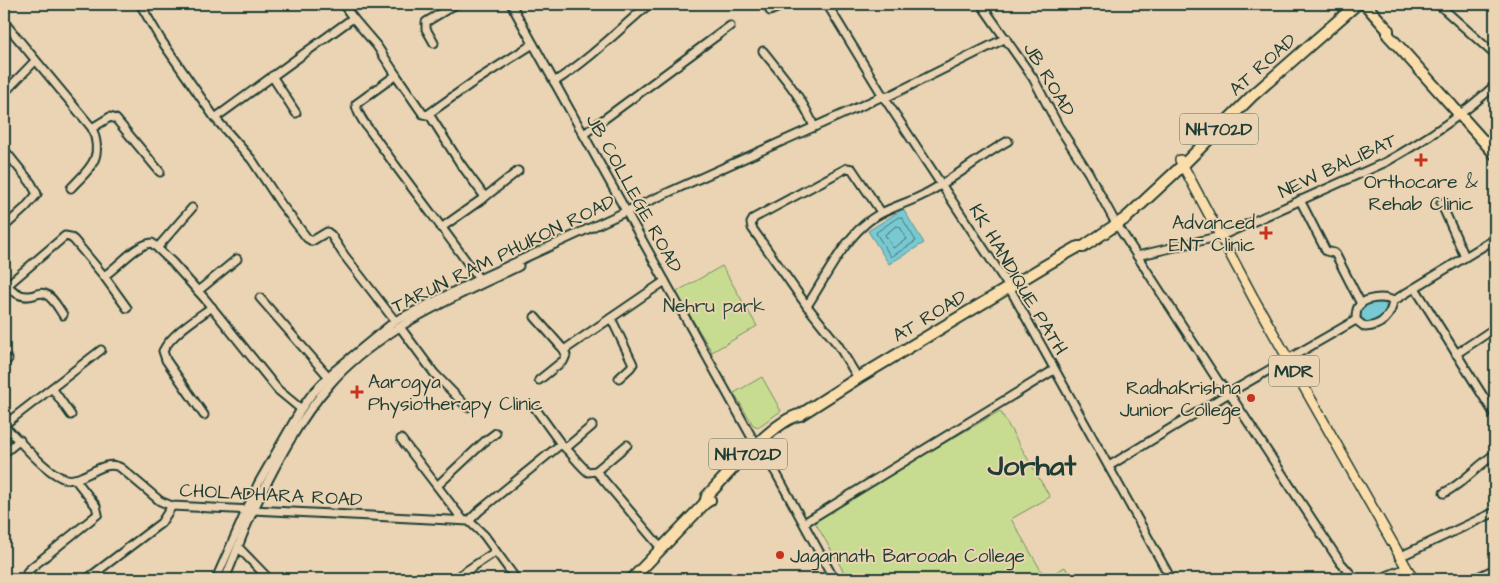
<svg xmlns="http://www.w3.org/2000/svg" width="1499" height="583" viewBox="0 0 1499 583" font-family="'Architects Daughter',sans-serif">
  <rect width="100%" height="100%" fill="#ead4b3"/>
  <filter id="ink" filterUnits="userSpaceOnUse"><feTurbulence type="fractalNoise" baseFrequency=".02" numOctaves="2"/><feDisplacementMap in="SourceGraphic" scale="10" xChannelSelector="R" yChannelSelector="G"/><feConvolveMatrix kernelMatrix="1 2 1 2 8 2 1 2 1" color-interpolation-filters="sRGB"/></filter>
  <g filter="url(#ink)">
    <g fill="#c8dc91" stroke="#748c62">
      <path d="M 722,266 L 757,326 L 712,352 L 676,292 Z"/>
      <path d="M 762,377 L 781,411 L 758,427 L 753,425 L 734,393 Z"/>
      <path d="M 1000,411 L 1050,497 L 1011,519 L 1046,579 L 848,579 L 813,519 Z"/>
      <path d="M 1065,567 L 1072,579 L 1054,579 L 1052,574 Z"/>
    </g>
    <g fill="#79c9d3" stroke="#559193">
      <path d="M 903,209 L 924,243 L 889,264 L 868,231 Z"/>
      <path d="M 1382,300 L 1385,303 L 1388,312 L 1375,323 L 1363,322 L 1359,314 L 1359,309 L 1372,302 Z"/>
    </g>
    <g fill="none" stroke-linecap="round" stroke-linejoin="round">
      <g stroke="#437574" stroke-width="1">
        <path d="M 899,217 L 902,218 L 916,241 L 891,257 L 876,233 Z"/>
        <path d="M 897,226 L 900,227 L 907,239 L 893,248 L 885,235 Z"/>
      </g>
      <defs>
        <g id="minor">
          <path d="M 140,4 L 161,40 L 215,118 L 252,160 L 281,204 L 307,238 L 312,241 L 327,232 L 331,235 L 344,255 L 395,321"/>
          <path d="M 511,4 L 751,436 L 776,473 L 834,579"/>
          <path d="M 827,4 L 883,96 L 1009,287 L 1171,579"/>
          <path d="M 981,4 L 1033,78 L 1059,127 L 1088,172 L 1114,220 L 1218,381 L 1229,393 L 1340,562 L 1355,579"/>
          <path d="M 1438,4 L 1495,55"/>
          <path d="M 770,11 L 787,4"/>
          <path d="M 353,18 L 377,46 L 396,75"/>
          <path d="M 4,22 L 92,128 L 110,117 L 116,119 L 160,172"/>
          <path d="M 434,43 L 426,29 L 426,22 L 456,4"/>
          <path d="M 763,51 C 782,75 803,98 814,127"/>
          <path d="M 272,76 L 296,113"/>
          <path d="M 554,82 C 589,60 619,30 649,4"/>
          <path d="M 4,93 L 35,61"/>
          <path d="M 429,114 L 460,163 L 485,197 L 441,228"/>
          <path d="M 215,118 L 353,18 L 343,4"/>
          <path d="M 584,134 L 730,26"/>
          <path d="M 4,154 L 6,152 L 31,183 L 37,194 L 25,208 L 4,227"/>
          <path d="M 71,188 C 91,167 104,158 92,128"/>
          <path d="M 485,197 L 518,171"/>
          <path d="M 1300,200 L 1326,251 L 1334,253 L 1336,255 L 1361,304"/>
          <path d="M 1441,203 L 1465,257"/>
          <path d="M 158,247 L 192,208"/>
          <path d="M 1137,256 L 1221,236 L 1386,162 C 1425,140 1463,115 1495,85"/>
          <path d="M 104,276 L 127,308"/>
          <path d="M 479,279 C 447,233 412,189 379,143 C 372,132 357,117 356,104 L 396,75 L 423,114 L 427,115 L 472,83 L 533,44"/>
          <path d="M 4,281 C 11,291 21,299 34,295 C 37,294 41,292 45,294 C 53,297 59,309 63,315"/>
          <path d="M 4,288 L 65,236 L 70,237 L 74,240 L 104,276 C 118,267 136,244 152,243 L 172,262 L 205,299 L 278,390 L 301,409"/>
          <path d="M 1415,288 L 1495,415"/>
          <path d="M 198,291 L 237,259"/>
          <path d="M 260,298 L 328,376"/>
          <path d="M 807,306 L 752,228 L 751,223 L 754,218 L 847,168 L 852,169 L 881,212"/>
          <path d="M 535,317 L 564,350 L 566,355 L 564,360 L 539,380"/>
          <path d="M 611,318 L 633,364 L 630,368 L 619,378"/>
          <path d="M 1356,320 C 1356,316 1356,311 1358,307 C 1364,297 1385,296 1393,301"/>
          <path d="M 400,327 L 434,373 L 467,407"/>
          <path d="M 564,350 L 665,281"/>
          <path d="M 1456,354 L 1495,328"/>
          <path d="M 4,362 L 8,359"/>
          <path d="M 858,378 L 838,345 L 807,306 C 824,280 841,245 864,225 C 881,209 905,205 925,194 C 954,179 979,157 1008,141"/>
          <path d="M 52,388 L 71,415"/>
          <path d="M 535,408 L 561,444 C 571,452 578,464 588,472 L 596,471 L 627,445"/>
          <path d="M 204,415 L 166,360 L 163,351 C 171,334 197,318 212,307"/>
          <path d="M 4,425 L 101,350"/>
          <path d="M 4,426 C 19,439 47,475 66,479 C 85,483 103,457 121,468 L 160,501 L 172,506 L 469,521 L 484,535 L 516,579"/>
          <path d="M 401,439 L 463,520"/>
          <path d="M 566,448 L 592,426"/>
          <path d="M 4,453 L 20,440"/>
          <path d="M 1109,466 L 1229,393 L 1356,320 L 1365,327 C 1381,326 1391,317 1393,301 L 1495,239"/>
          <path d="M 596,471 L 661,548"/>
          <path d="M 438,485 L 484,442 L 496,433"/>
          <path d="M 1444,493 C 1464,483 1477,466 1495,454"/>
          <path d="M 469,521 L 479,511 L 561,444"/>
          <path d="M 804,523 L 1054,370"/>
          <path d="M 239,548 L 269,579"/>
          <path d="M 1399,557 L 1495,512"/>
          <path d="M 28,579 L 27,572 L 31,568 L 98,514 L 96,506 L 75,479"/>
          <path d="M 87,579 L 161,523 L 172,506"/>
          <path d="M 216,579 L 258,484 L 301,409 L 312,394 L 333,372 L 395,321 L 479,279 L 627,211 L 883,96 L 889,96 L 1006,38"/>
          <path d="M 225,579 C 235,556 243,532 254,509 C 275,466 298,420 331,383 C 348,363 375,343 398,328 C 436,304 479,286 519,266"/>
          <path d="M 454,579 L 495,552"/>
          <path d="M 1379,579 L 1406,568"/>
          <path d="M 1474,579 L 1495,569"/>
        </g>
        <path id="major" d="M 1180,160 L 1254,299 L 1413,579"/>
        <g id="highway">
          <path d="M 1365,4 L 1388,30 L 1388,35 L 1402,50 L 1495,154"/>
          <path d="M 705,503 L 707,496 C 725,477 776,418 800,415 L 858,378 L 1048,264 L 1078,247 L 1083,247 L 1126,218 L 1183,165 L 1252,96 L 1357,4"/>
          <path d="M 632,579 L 705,503 L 710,500"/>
        </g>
      </defs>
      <use href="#minor" stroke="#1f3d34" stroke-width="11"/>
      <use href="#major" stroke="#1f3d34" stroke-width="12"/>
      <use href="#highway" stroke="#1f3d34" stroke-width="14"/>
      <use href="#minor" stroke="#ead4b3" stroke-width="7"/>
      <use href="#major" stroke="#fbddab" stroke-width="9"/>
      <use href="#highway" stroke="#fbddab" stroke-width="10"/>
    </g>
  </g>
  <g fill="#c8321e" stroke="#ead4b3" stroke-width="2">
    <path d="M1418.5 152.5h5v5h5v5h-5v5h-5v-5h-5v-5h5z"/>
    <path d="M1263.5 225.5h5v5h5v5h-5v5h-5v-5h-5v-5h5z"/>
    <path d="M354.5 384.5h5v5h5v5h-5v5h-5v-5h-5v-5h5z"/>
    <circle cx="1251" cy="398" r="5"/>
    <circle cx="780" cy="555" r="5"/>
  </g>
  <g text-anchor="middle" stroke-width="4" stroke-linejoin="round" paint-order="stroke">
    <g fill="#ead4b3" stroke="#5c6a5a" stroke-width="1">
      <rect x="1180" y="113.5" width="78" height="31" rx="4"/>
      <rect x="1269" y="355.5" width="50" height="31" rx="4"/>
      <rect x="709" y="438.5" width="78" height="31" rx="4"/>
    </g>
    <g font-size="18" font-weight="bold" fill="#1f3d34">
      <text x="1219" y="135">NH702D</text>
      <text x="1294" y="377">MDR</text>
      <text x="748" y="460">NH702D</text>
    </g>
    <g font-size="19" fill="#1f3d34" stroke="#ead4b3">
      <text transform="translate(1262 64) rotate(-42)" y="7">AT ROAD</text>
      <text transform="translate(1050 79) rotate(59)" y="7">JB ROAD</text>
      <text transform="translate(1337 165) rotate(-25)" y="7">NEW BALIBAT</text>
      <text transform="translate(635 193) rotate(61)" y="7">JB COLLEGE ROAD</text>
      <text transform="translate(503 253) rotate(-26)" y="7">TARUN RAM PHUKON ROAD</text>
      <text transform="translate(1019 279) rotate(59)" y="7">KK HANDIQUE PATH</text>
      <text transform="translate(929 315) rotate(-31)" y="7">AT ROAD</text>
      <text transform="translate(271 494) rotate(3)" y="7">CHOLADHARA ROAD</text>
    </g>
    <g font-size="19" fill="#1f3d34" stroke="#ead4b3" text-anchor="end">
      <text x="1421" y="188" text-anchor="middle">Orthocare &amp;<tspan x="1421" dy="22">Rehab Clinic</tspan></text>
      <text x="1255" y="229">Advanced<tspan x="1255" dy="22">ENT Clinic</tspan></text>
      <text x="368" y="388" text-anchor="start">Aarogya<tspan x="368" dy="22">Physiotherapy Clinic</tspan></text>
      <text x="1241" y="394">RadhaKrishna<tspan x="1241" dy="22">Junior College</tspan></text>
      <text x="790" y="562" text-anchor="start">Jagannath Barooah College</text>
    </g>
    <g font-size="19" fill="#274539" stroke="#ead4b3">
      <text x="714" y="312">Nehru park</text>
    </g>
    <g font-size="29" font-weight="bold" fill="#1f3d34" stroke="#ead4b3">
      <text x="1032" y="475">Jorhat</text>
    </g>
  </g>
  <rect width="1499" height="583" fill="none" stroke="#ead4b3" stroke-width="20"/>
  <rect x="10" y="10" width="1479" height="563" fill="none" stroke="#1f3d34" stroke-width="2" filter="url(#ink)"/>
</svg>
